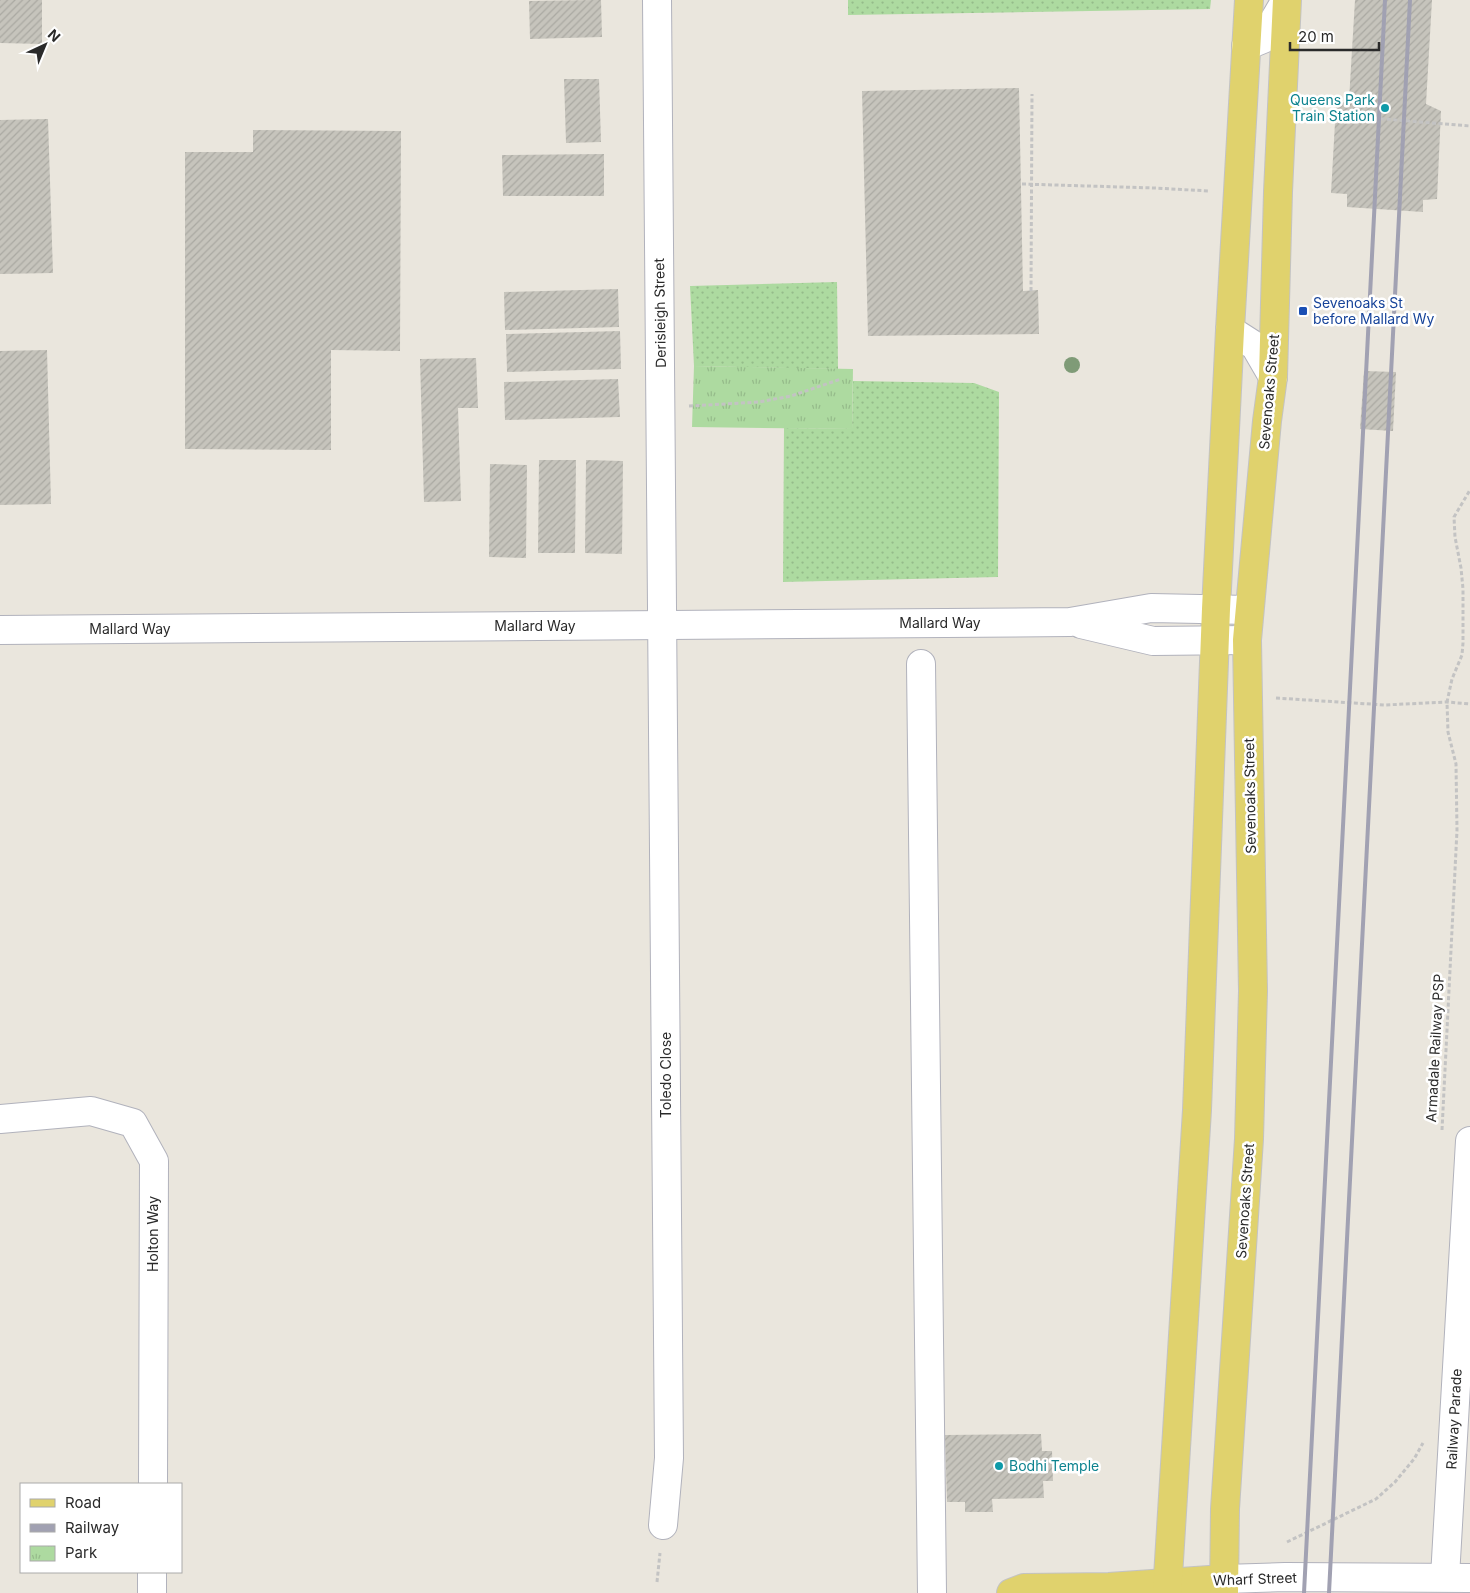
<svg xmlns="http://www.w3.org/2000/svg" width="1470" height="1593" viewBox="0 0 1470 1593" font-family="Inter,sans-serif">
  <defs>
    <pattern id="grass-dots" width="8" height="8" patternUnits="userSpaceOnUse" patternTransform="scale(1.25)"><rect width="8" height="8" fill="#addaa0"/><path d="M2 2h.1M6 6h.1" fill="none" stroke="#95bb8a" stroke-width="1.8" stroke-linecap="round"/></pattern>
    <pattern id="park-tufts" width="24" height="20" patternUnits="userSpaceOnUse" patternTransform="scale(1.25)"><rect width="24" height="20" fill="#addaa0"/><path d="M3 7l-1-3M5 7V3M7 7l1-3M15 17l-1-3M17 17v-4M19 17l1-3" fill="none" stroke="#95bb8a"/></pattern>
    <pattern id="building-hatch" width="6" height="6" patternUnits="userSpaceOnUse" patternTransform="scale(1.25)"><rect width="6" height="6" fill="#c6c4bc"/><path d="M-1 1l2-2M0 6l6-6M5 7l2-2" fill="none" stroke="#aaa9a2"/></pattern>
  </defs>
  <rect width="100%" height="100%" fill="#eae6dd"/>
  <g fill="url(#grass-dots)">
    <path d="M 848,0 L 1211,0 L 1210,9 L 848,15 Z"/>
    <path d="M 837,282 L 838,369 L 694,366 L 690,286 Z"/>
    <path d="M 853,381 L 974,383 L 999,392 L 998,577 L 783,582 L 784,428 L 852,429 Z"/>
  </g>
  <path fill="url(#park-tufts)" d="M 694,366 L 853,369 L 852,429 L 692,427 Z"/>
  <g fill="url(#building-hatch)">
    <path d="M 0,0 L 42,0 L 42,44 L 0,43 Z"/>
    <path d="M 593,0 L 601,0 L 602,37 L 530,39 L 529,1 Z"/>
    <path d="M 1355,0 L 1432,0 L 1426,104 L 1441,111 L 1437,199 L 1423,200 L 1423,212 L 1347,207 L 1347,194 L 1331,193 L 1336,105 L 1349,100 Z"/>
    <path d="M 564,79 L 599,79 L 601,142 L 566,143 Z"/>
    <path d="M 1019,88 L 1023,291 L 1038,290 L 1039,334 L 868,336 L 862,91 Z"/>
    <path d="M 48,119 L 53,273 L 0,274 L 0,120 Z"/>
    <path d="M 253,130 L 401,131 L 400,351 L 331,350 L 331,450 L 185,449 L 185,152 L 253,152 Z"/>
    <path d="M 604,154 L 604,196 L 503,196 L 502,155 Z"/>
    <path d="M 618,289 L 619,327 L 505,330 L 504,292 Z"/>
    <path d="M 620,331 L 621,369 L 507,372 L 506,334 Z"/>
    <path d="M 47,350 L 51,504 L 0,505 L 0,351 Z"/>
    <path d="M 476,358 L 478,408 L 458,408 L 461,501 L 424,502 L 420,359 Z"/>
    <path d="M 1364,371 L 1396,372 L 1393,431 L 1360,429 Z"/>
    <path d="M 618,379 L 620,417 L 505,420 L 504,382 Z"/>
    <path d="M 539,460 L 576,460 L 575,553 L 538,553 Z"/>
    <path d="M 586,460 L 623,461 L 622,554 L 585,553 Z"/>
    <path d="M 490,464 L 527,465 L 526,558 L 489,557 Z"/>
    <path d="M 1041,1434 L 1042,1451 L 1052,1451 L 1053,1481 L 1043,1481 L 1044,1498 L 992,1499 L 993,1512 L 965,1512 L 965,1502 L 947,1502 L 945,1435 Z"/>
  </g>
  <g fill="none" stroke-linecap="round" stroke-linejoin="round">
    <defs>
      <g id="minor">
        <path d="M 657,0 L 669,1458 L 663,1525"/>
        <path d="M 1246,46 L 1263,39 L 1286,0"/>
        <path d="M 1230,330 L 1255,346 L 1273,377"/>
        <path d="M 1081,624 L 1153,641 L 1247,640"/>
        <path d="M 0,630 L 1070,622 L 1151,608 L 1249,610"/>
        <path d="M 921,664 L 932,1593"/>
        <path d="M 0,1119 L 91,1111 L 133,1123 L 154,1161 L 153,1484"/>
        <path d="M 1445,1577 L 1470,1141"/>
        <path d="M 1224,1579 L 1285,1577 L 1470,1578"/>
        <path d="M 152,1593 L 152,1572"/>
      </g>
      <g id="major">
        <path d="M 1011,1593 L 1024,1588 L 1109,1587 L 1224,1579"/>
        <path d="M 1167,1593 L 1197,1110 L 1216,609 L 1230,330 L 1249,0"/>
        <path d="M 1224,1593 L 1225,1509 L 1249,1139 L 1253,991 L 1247,640 L 1267,421 L 1273,377 L 1278,192 L 1287,0"/>
      </g>
    </defs>
    <use href="#minor" stroke="#b1b2bc" stroke-width="30"/>
    <use href="#major" stroke="#c3c3c3" stroke-width="30"/>
    <g stroke="#c3c3c3" stroke-width="3" stroke-dasharray="4 2.5" stroke-linecap="butt">
      <path d="M 1309,113 L 1470,126"/>
      <path d="M 1022,184 L 1154,188 L 1209,191"/>
      <path d="M 1031,291 L 1032,94"/>
      <path d="M 689,406 L 759,402 L 791,396 L 841,379"/>
      <path d="M 1276,698 L 1385,705 L 1447,702 L 1470,704"/>
      <path d="M 1442,1130 L 1457,830 L 1456,764 L 1448,732 L 1447,702 L 1452,679 L 1462,655 L 1463,643 L 1463,589 L 1461,568 L 1455,537 L 1454,517 L 1470,490"/>
      <path d="M 1287,1542 L 1376,1499 L 1395,1482 L 1414,1459 L 1423,1443"/>
      <path d="M 657,1582 L 660,1553"/>
    </g>
    <use href="#minor" stroke="#fff" stroke-width="28"/>
    <use href="#major" stroke="#e0d26d" stroke-width="28"/>
    <g stroke="#a1a1b2" stroke-width="4">
      <path d="M 1304,1593 L 1385,0"/>
      <path d="M 1329,1593 L 1410,0"/>
    </g>
  </g>
  <circle fill="#7f9b77" cx="1072" cy="365" r="8"/>
  <g fill="#0f9aa8" stroke="#fff" stroke-width="2">
    <circle cx="1385" cy="108" r="5"/>
    <circle cx="999" cy="1466" r="5"/>
  </g>
  <rect fill="#1a4fb4" stroke="#fff" stroke-width="2" x="1298" y="306" width="10" height="10" rx="2.5"/>
  <g text-anchor="middle" stroke-width="5" stroke-linejoin="round" paint-order="stroke">
    <g font-size="14" fill="#0d838f" stroke="#fff" text-anchor="end">
      <text x="1375" y="105">Queens Park<tspan x="1375" dy="16">Train Station</tspan></text>
      <text x="1009" y="1471" text-anchor="start">Bodhi Temple</text>
    </g>
    <g font-size="14" fill="#164399" stroke="#fff" text-anchor="start">
      <text x="1313" y="308">Sevenoaks St<tspan x="1313" dy="16">before Mallard Wy</tspan></text>
    </g>
    <g font-size="14" fill="#2a2a2a" stroke="#fff">
      <text transform="translate(660 313) rotate(-91)" y="5">Derisleigh Street</text>
      <text transform="translate(1269 392) rotate(-85)" y="5">Sevenoaks Street</text>
      <text x="940" y="628">Mallard Way</text>
      <text x="535" y="631">Mallard Way</text>
      <text x="130" y="634">Mallard Way</text>
      <text transform="translate(1250 796) rotate(-91)" y="5">Sevenoaks Street</text>
      <text transform="translate(1435 1048) rotate(-87)" y="5">Armadale Railway PSP</text>
      <text transform="translate(666 1075) rotate(-90)" y="5">Toledo Close</text>
      <text transform="translate(1245 1201) rotate(-86)" y="5">Sevenoaks Street</text>
      <text transform="translate(153 1234) rotate(-90)" y="5">Holton Way</text>
      <text transform="translate(1454 1419) rotate(-87)" y="5">Railway Parade</text>
      <text transform="translate(1255 1579) rotate(-2)" y="5">Wharf Street</text>
    </g>
  </g>
  <rect x="20" y="1483" width="162" height="90" fill="#ffffff" stroke="#aaaaaa"/>
  <rect x="30" y="1499" width="25" height="8" fill="#e0d26d" stroke="#aaaaaa"/>
  <text x="65" y="1508" font-size="15" fill="#2a2a2a">Road</text>
  <rect x="30" y="1524" width="25" height="8" fill="#a1a1b2" stroke="#aaaaaa"/>
  <text x="65" y="1533" font-size="15" fill="#2a2a2a">Railway</text>
  <rect x="30" y="1546" width="25" height="15" fill="url(#park-tufts)" stroke="#aaaaaa"/>
  <text x="65" y="1558" font-size="15" fill="#2a2a2a">Park</text>
  <g transform="translate(45 45) rotate(44)" stroke="#ffffff" stroke-width="4" paint-order="stroke">
  <path d="M0-4L9 19L0 12L-9 19Z" fill="#2a2a2a"/>
  <text y="-8" font-size="14" font-weight="bold" text-anchor="middle" fill="#2a2a2a">N</text>
  </g>
  <path d="M1290 42v8h89v-8" fill="none" stroke="#2a2a2a" stroke-width="2.5"/>
  <text x="1298" y="42" font-size="15" fill="#2a2a2a" stroke="#ffffff" stroke-width="4" paint-order="stroke">20 m</text>
</svg>
